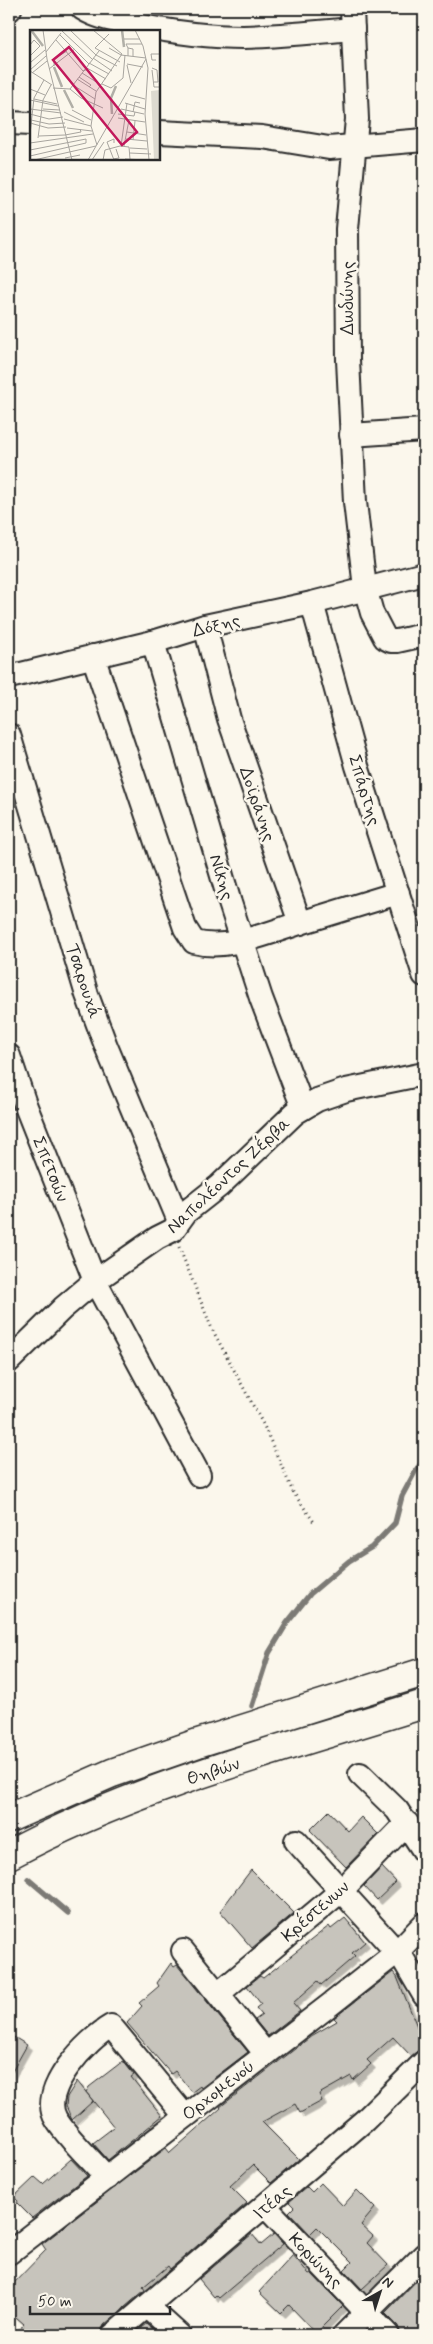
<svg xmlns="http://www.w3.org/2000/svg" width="433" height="2344" viewBox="0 0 433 2344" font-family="Mynerve,sans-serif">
  <defs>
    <filter id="shadow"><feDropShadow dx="4.5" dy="4.5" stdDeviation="0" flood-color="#0004"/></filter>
  </defs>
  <rect width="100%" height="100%" fill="#fbf7ec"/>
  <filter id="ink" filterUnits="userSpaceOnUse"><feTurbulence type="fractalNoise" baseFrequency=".02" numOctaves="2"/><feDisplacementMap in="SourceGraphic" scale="10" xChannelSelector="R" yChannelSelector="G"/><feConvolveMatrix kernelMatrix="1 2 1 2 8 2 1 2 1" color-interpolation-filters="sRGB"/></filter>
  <g filter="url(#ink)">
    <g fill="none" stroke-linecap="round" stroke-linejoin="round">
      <g stroke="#7b7a75" stroke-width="5.5">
        <path d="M 252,1706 L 269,1653 L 287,1623 L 310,1594 L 349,1561 L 372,1547 L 395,1523 L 402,1496 L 416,1470 L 424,1460"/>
        <path d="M 28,1879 L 68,1913"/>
      </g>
    </g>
    <g fill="#c7c4bc" stroke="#2b2b2b" filter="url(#shadow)">
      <path d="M 329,1811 L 348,1831 L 361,1817 L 378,1834 L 346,1867 L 310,1830 Z"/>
      <path d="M 382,1867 L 396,1882 L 377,1900 L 364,1886 Z"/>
      <path d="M 251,1870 L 294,1913 L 252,1948 L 220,1911 Z"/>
      <path d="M 345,1918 L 365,1942 L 352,1953 L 355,1956 L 321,1985 L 318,1981 L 293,2003 L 300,2011 L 268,2036 L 255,2020 L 262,2015 L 256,2008 L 261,2004 L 247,1986 L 260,1976 L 263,1978 L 329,1926 L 331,1929 Z"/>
      <path d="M 171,1963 L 174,1967 L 177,1965 L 248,2052 L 201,2088 L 200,2086 L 192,2092 L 175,2071 L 171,2074 L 127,2023 L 142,2006 L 139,2003 L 159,1986 L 157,1983 Z"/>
      <path d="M 393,1972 L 397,1977 L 418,2029 L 424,2022 L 424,2049 L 420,2049 L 411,2056 L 393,2037 L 367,2060 L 371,2064 L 353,2080 L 351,2076 L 319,2094 L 322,2101 L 300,2113 L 295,2104 L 262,2122 L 299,2159 L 271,2183 L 253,2165 L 230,2186 L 247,2203 L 170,2269 L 168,2266 L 143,2287 L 145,2290 L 104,2325 L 100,2335 L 14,2335 L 24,2324 L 9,2311 L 9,2288 L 46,2250 L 42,2244 L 166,2148 L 170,2153 L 221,2108 L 220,2107 L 313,2035 L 337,2021 L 334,2018 Z"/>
      <path d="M 14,2037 L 27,2045 L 9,2077 L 9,2046 Z"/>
      <path d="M 123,2061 L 134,2075 L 131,2077 L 162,2116 L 108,2160 L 93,2143 L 114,2127 L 86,2092 L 89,2087 Z"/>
      <path d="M 77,2081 L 93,2101 L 72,2120 L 66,2106 L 67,2097 Z"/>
      <path d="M 71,2159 L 87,2176 L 32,2218 L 17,2203 L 18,2201 L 14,2197 L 35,2177 L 43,2184 Z"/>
      <path d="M 321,2183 L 343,2206 L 357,2190 L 375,2208 L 361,2225 L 373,2236 L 367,2243 L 388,2265 L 362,2289 L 344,2270 L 352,2262 L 317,2227 L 310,2234 L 289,2212 L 294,2207 L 289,2202 L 307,2187 L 312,2192 Z"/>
      <path d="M 252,2234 L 261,2245 L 274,2234 L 283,2244 L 219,2298 L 216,2295 L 214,2297 L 199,2279 Z"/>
      <path d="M 293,2255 L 309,2274 L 311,2273 L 343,2306 L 316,2333 L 289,2305 L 281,2313 L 259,2292 Z"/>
      <path d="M 424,2273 L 424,2335 L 401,2335 L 398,2326 L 385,2313 Z"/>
      <path d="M 147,2324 L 160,2335 L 133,2335 Z"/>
    </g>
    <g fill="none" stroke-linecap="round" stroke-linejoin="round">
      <defs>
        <g id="minor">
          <path d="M 83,9 C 99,19 119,21 137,25 C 172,32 208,37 243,37 C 280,36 316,32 353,29"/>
          <path d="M 352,9 L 357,119 L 347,229 L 348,360 L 355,502 L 365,588 L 372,613 L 385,638 L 391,641 L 397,641 L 424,635"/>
          <path d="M 9,10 L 10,9"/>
          <path d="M 9,123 L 31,124"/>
          <path d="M 159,132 L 262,137 L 329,148 L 424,140"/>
          <path d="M 351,435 L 424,430"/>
          <path d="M 312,603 L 357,766 L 424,975"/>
          <path d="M 153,642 L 230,903 L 261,998 L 303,1108"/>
          <path d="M 93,656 L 185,928 L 194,942 C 228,951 267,933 300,923 L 229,719 L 205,626"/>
          <path d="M 9,677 L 153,642 L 205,626 L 312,603 L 424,574"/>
          <path d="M 9,735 L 87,995 L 106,1046 L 179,1221"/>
          <path d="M 300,923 L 398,893"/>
          <path d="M 9,1056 L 25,1104 L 95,1281 L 199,1475"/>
          <path d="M 9,1361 L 63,1308 L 95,1281 L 157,1238 L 173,1230 L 186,1212 L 219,1186 L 295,1113 L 317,1100 L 346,1090 L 424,1074"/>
          <path d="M 360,1774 L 397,1810 L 424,1851"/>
          <path d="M 296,1841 L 403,1959 L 424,1995"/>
          <path d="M 183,1951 L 266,2054"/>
          <path d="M 218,1994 L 342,1890 L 407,1823"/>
          <path d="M 107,2178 C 92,2160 67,2138 56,2119 C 38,2090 88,2039 111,2026 L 185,2116"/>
          <path d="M 266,2207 L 388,2335"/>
          <path d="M 9,2253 L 331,2004 L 397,1952 L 424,1924"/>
          <path d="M 148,2307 L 179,2335"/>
          <path d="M 113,2335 L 365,2120 L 424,2062"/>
          <path d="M 344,2335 L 424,2255"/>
        </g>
        <g id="major">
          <path d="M 9,1818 L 112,1773 L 198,1743 L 424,1672"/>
          <path d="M 9,1855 C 138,1785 285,1748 424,1704"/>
        </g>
      </defs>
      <use href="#minor" stroke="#2b2b2b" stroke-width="26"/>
      <use href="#major" stroke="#2b2b2b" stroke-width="31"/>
      <path stroke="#2b2b2b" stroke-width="3" stroke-dasharray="1 4" stroke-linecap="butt" d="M 179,1247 L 212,1329 L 264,1426 L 293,1492 L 314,1522"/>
      <use href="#minor" stroke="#fbf7ec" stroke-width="22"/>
      <use href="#major" stroke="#fbf7ec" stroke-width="28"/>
    </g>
  </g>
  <g text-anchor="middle" stroke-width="5" stroke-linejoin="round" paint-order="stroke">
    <g font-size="18" fill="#2b2b2b" stroke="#fbf7ec">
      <text transform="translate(347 298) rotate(-90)" y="6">Δωδώνης</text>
      <text transform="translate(216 625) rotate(-14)" y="6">Δόξης</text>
      <text transform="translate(365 790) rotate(73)" y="6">Σπάρτης</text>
      <text transform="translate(258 804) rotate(71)" y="6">Δοϊράνης</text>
      <text transform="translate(222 877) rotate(73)" y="6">Νίκης</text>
      <text transform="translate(84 981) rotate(72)" y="6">Τσαρουχά</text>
      <text transform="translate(51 1169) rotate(68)" y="6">Σπετσών</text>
      <text transform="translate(228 1175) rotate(-43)" y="6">Ναπολέοντος Ζέρβα</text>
      <text transform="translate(213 1771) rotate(-18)" y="6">Θηβών</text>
      <text transform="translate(315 1911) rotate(-41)" y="6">Κρέστενων</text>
      <text transform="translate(218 2090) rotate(-38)" y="6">Ορχομενού</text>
      <text transform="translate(272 2202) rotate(-41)" y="6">Ιτέας</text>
      <text transform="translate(316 2260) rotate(46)" y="6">Κορώνης</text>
    </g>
  </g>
  <g transform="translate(30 30)">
    <rect width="130" height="130" fill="#fbf7ec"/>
    <path d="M 130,60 L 130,130 L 124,130 L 121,61 Z" fill="#dddad0"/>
    <path fill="none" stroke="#b1afa7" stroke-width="2.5" d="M 1,0 L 13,16M 92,0 L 94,17M 24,37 L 32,57M 34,60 L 43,78M 82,84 L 81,68 L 86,56"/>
    <path fill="none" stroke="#a8a59f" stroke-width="1" d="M 13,0 L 17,29 L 42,130M 40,0 L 66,25 L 87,36M 63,0 L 92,24 L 66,62 L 61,96 L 67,115M 105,0 L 113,16 L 118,38 L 115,84 L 119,130M 32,1 L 62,29M 79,4 L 65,18 L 90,32M 30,5 L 59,34M 94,9 L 110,9M 26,10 L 53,41 L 58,39M 0,15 L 4,10 L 10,16 L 0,26M 79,18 L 91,25 L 116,28M 98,18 L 96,14 L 112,14M 16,22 L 31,3M 98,26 L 98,18 L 103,19 L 103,26M 63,28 L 82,41M 126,30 L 122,30 L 121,24 L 130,24M 1,32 L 15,20M 59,33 L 79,44M 97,34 L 113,37M 97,35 L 101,53M 24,36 L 24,29 L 37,21M 57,38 L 76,49M 122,38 L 127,40 L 128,52 L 124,52M 19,39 L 45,19M 0,40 L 16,26M 122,40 L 124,57 L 130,57M 0,41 L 22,55M 2,43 L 17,31M 52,43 L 71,55M 49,47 L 61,55 L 59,57M 47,49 L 66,61M 72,54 L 81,58 L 93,48 L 95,25M 43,55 L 65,69M 23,58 L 40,59M 0,59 L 15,65M 40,59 L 69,21M 40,59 L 51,68 L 73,78M 100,65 L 115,69M 4,69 L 27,74M 0,70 L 28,76M 95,73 L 115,79M 0,79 L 31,83M 13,79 L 30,80M 91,79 L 114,84M 42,80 L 61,90M 34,82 L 54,92M 103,82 L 105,72 L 110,73M 0,84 L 19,89 L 33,87M 88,84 L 104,86 L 105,82M 88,88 L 115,92M 34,89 L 61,96M 1,90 L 19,94 L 35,93M 0,93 L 18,98 L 36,97M 37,98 L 62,101M 97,102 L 116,105M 0,104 L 4,68 L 14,50M 9,106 L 35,105 L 51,102 L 50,99M 8,108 L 13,70 L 21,55M 96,109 L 117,111M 103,110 L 105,91M 0,113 L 63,104M 91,116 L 97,73M 94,116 L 99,90M 100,118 L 117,119M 0,120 L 56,109M 100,123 L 121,124M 0,126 L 56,113 L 56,109M 35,128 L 50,125M 83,129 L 89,128 L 86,119M 95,129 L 117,130M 4,130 L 66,116M 58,130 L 116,29M 62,130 L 74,112M 73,130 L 75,120 L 90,116 L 99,117 L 100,129M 84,130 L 77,112 L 84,109 L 84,113"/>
    <path fill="#c2185b" fill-opacity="0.15" stroke="#c2185b" stroke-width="2.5" d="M 39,17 L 107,102 L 92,115 L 23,30 Z"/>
    <rect width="130" height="130" fill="none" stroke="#2b2b2b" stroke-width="2.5"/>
  </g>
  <rect width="433" height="2344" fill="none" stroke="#fbf7ec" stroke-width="30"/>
  <rect x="15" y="15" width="403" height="2314" fill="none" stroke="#2b2b2b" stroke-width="2" filter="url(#ink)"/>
  <g transform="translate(380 2292) rotate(39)" stroke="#fbf7ec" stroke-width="4" paint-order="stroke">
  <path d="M0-4L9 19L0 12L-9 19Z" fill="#2b2b2b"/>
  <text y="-8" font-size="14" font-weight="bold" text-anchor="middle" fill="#2b2b2b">N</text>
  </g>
  <path d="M30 2306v8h140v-8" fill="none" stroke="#2b2b2b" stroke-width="2.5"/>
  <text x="38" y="2306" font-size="15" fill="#2b2b2b" stroke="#fbf7ec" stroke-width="4" paint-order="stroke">50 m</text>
</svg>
